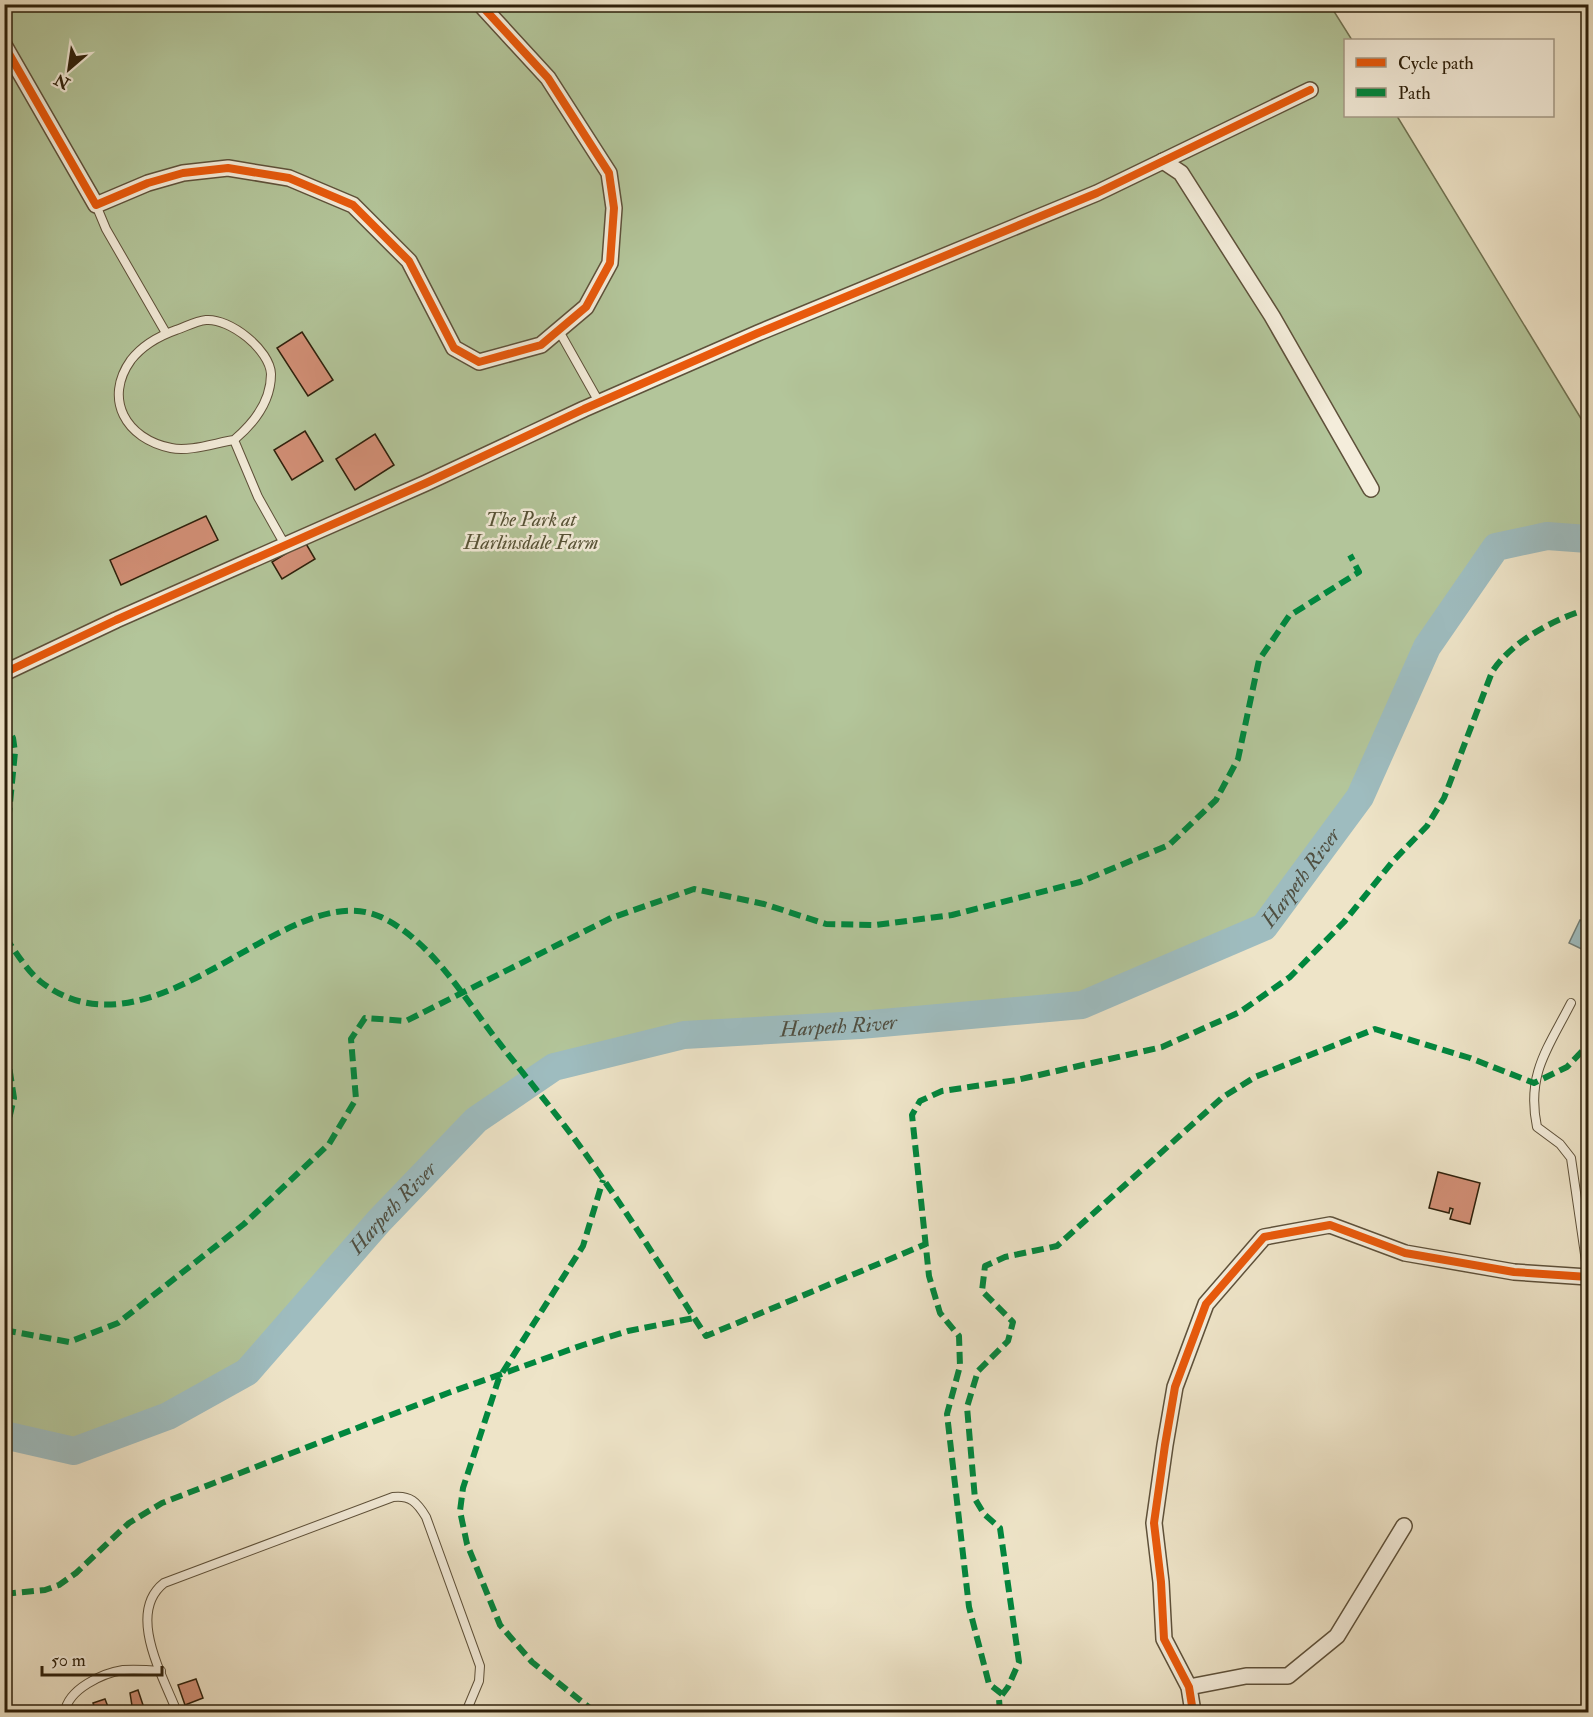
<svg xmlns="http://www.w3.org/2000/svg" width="1593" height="1717" viewBox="0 0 1593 1717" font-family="'IM FELL Double Pica',serif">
  <rect width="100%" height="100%" fill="#eee4c8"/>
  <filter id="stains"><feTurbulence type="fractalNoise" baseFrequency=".00333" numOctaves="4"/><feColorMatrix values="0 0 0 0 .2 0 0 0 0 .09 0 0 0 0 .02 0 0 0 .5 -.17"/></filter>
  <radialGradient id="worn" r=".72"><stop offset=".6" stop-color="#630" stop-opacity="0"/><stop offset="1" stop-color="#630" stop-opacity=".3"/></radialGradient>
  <path fill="#b3c59a" stroke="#707252" stroke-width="1.5" d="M 5,5 L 1330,5 L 1352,40 L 1346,40 L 1346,116 L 1397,116 L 1588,430 L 1588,539 L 1547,536 L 1496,547 L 1427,647 L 1360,797 L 1264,927 L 1082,1005 L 860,1025 L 684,1035 L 554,1067 L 476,1120 L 379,1221 L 247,1372 L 168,1416 L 74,1451 L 5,1435 Z"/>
  <path fill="#9ebcbf" stroke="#717e77" stroke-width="1.5" d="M 1580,920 L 1588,924 L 1588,952 L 1569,943 Z"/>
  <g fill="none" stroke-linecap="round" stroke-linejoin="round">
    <path stroke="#9ebcbf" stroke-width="28" id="s1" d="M 4,1435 L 74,1451 L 168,1416 L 247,1372 L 379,1221 L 476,1120 L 554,1067 L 684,1035 L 860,1025 L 1082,1005 L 1264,927 L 1360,797 L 1427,647 L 1496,547 L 1547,536 L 1588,539"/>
  </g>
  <g fill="#d28f76" stroke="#2e200b" stroke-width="1.5">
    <path d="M 302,332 L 333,380 L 308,396 L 277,348 Z"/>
    <path d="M 305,431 L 323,461 L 292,480 L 274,450 Z"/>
    <path d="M 375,434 L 394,465 L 355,490 L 336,459 Z"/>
    <path d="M 206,516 L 218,540 L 121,585 L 110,560 Z"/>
    <path d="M 305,542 L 315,559 L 282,579 L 272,562 Z"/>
    <path d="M 1438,1172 L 1480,1183 L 1470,1224 L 1450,1219 L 1453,1209 L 1450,1208 L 1449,1213 L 1429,1208 Z"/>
    <path d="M 196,1679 L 203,1698 L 185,1705 L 178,1685 Z"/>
    <path d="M 138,1690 L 144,1708 L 148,1707 L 150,1712 L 133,1712 L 130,1693 Z"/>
    <path d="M 105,1699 L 110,1712 L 96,1712 L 93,1703 Z"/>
  </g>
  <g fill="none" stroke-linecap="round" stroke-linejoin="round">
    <defs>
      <g id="lane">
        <path d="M 96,205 L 106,229 L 166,333"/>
        <path d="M 559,331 L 599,402"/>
        <path d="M 234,440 C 215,443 189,452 171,448 C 126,439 103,399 131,360 C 142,346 159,336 176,330 C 185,327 196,321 206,320 C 230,318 270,350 271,374 C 271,401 253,424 234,440 L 258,497 L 285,545"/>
        <path d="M 1571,1003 C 1548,1048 1526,1074 1537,1127 L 1560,1144 L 1571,1158 L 1588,1275"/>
        <path d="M 65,1712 C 68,1689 103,1673 123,1670 C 136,1669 149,1670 161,1671"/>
        <path d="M 177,1712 C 163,1676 126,1613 164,1583 L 393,1497 C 410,1495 417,1502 426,1517 L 480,1666 L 479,1681 L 466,1712"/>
      </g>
      <g id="street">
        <path d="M 4,45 L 96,205 L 148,183 L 183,173 L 228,168 L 289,178 L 353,205 L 409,261 L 454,348 L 479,362 L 541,345 L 586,307 L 610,263 L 614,208 L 609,173 L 548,78 L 480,4"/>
        <path d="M 1163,161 L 1181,173 L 1272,316 L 1371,489"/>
        <path d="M 4,673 L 116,620 L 426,483 L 584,409 L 758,333 L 1097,193 L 1310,90"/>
        <path d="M 1189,1687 L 1246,1676 L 1288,1676 L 1337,1636 L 1404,1526"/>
        <path d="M 1193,1712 L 1189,1687 L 1164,1639 L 1161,1582 L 1154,1523 L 1165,1445 L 1175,1387 L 1206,1304 L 1264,1237 L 1330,1225 L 1405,1253 L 1514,1272 L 1588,1277"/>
      </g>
    </defs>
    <use href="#lane" stroke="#5e513a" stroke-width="10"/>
    <use href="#street" stroke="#5e513a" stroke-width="18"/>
    <use href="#lane" stroke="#f4eddb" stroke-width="8"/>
    <use href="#street" stroke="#f4eddb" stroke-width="15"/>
    <g stroke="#00873e" stroke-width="6" stroke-dasharray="12 6" stroke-linecap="butt">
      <path d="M 4,720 L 13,738 L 15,752 L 4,864"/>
      <path d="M 5,937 C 16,952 27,971 41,982 C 155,1069 287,874 381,917 C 430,940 461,993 493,1035 C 524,1075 557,1114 587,1156 C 629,1215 667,1276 706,1336 L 926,1244"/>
      <path d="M 4,1034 L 14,1098 L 4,1140"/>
      <path d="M 4,1330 L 69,1342 L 118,1323 L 244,1224 L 329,1144 L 356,1099 L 351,1039 L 365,1018 L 406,1021 L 611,918 L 694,889 L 764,904 L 826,924 L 876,925 L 952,915 L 1080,882 L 1169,845 L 1216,800 L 1238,759 L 1259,660 L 1289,616 L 1359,572 L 1350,555"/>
      <path d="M 4,1594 L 45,1590 L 59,1585 L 76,1573 L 129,1523 L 162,1503 L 448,1393 L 583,1345 L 628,1331 L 694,1318"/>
      <path d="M 1002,1694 L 989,1684 L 969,1607 L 947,1414 L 960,1366 L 959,1336 L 940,1313 L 929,1276 L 912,1115 L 920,1101 L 942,1091 L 1017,1080 L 1162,1047 L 1240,1012 L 1290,977 L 1344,922 L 1393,861 L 1427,826 L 1444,798 L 1492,672 C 1512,641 1554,619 1588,609"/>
      <path d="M 595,1712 L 532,1662 L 500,1625 L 467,1544 L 460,1511 L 463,1488 L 499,1378 L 583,1246 L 603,1180"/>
      <path d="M 1000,1712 L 999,1699 L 1008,1687 L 1019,1662 L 1000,1528 L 984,1514 L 975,1499 L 967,1407 L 978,1371 L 1008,1341 L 1013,1322 L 982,1291 L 985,1266 L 1005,1257 L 1057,1246 L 1223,1097 L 1255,1077 L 1375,1029 L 1470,1058 L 1534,1083 L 1567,1067 L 1588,1045"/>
    </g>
    <defs>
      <g id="cycleway">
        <path d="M 4,45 L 96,205 L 148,183 L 183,173 L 228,168 L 289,178 L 353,205 L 409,261 L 454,348 L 479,362 L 541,345 L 586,307 L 610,263 L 614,208 L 609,173 L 548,78 L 480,4"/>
        <path d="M 4,673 L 116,620 L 426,483 L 584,409 L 758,333 L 1097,193 L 1310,90"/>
        <path d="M 1193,1712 L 1189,1687 L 1164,1639 L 1161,1582 L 1154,1523 L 1165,1445 L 1175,1387 L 1206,1304 L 1264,1237 L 1330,1225 L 1405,1253 L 1514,1272 L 1588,1277"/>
      </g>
    </defs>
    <use href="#cycleway" stroke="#f4eddb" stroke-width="11"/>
    <use href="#cycleway" stroke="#e8590c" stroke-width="8"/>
  </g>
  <g text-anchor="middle" stroke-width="5" stroke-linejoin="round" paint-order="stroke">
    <g font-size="20" font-style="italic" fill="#565236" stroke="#f4eddb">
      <text x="531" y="526">The Park at<tspan x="531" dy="23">Harlinsdale Farm</tspan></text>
    </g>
    <g font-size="21" font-style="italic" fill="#504f41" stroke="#f4eddb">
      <text dy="7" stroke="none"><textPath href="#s1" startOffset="1490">Harpeth River</textPath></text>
      <text dy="7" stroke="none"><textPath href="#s1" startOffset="986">Harpeth River</textPath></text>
      <text dy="7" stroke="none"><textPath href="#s1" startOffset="482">Harpeth River</textPath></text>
    </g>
  </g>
  <rect width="1593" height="1717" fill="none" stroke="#eee4c8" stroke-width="24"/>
  <rect x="6" y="6" width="1581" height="1705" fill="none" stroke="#2e200b" stroke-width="3"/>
  <rect x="12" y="12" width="1569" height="1693" fill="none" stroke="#2e200b" stroke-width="1.5"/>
  <rect x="1344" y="39" width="210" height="78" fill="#f4eddb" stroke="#a59b88" stroke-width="1.5"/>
  <rect x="1356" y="58" width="30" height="9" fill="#e8590c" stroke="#a59b88" stroke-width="1.5"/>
  <text x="1398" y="69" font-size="18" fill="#2e200b">Cycle path</text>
  <rect x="1356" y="88" width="30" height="9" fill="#00873e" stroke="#a59b88" stroke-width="1.5"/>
  <text x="1398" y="99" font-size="18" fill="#2e200b">Path</text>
  <g transform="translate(69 69) rotate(209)" stroke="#f4eddb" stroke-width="4.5" paint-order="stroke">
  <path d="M0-4.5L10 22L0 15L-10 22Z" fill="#2e200b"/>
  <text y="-9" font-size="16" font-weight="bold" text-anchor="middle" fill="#2e200b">N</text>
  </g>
  <path d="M42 1666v9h120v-9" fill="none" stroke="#2e200b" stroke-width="3"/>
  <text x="51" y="1666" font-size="18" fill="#2e200b" stroke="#f4eddb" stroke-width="4.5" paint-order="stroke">50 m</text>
  <rect width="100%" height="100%" filter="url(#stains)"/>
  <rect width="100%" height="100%" fill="url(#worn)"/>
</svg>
